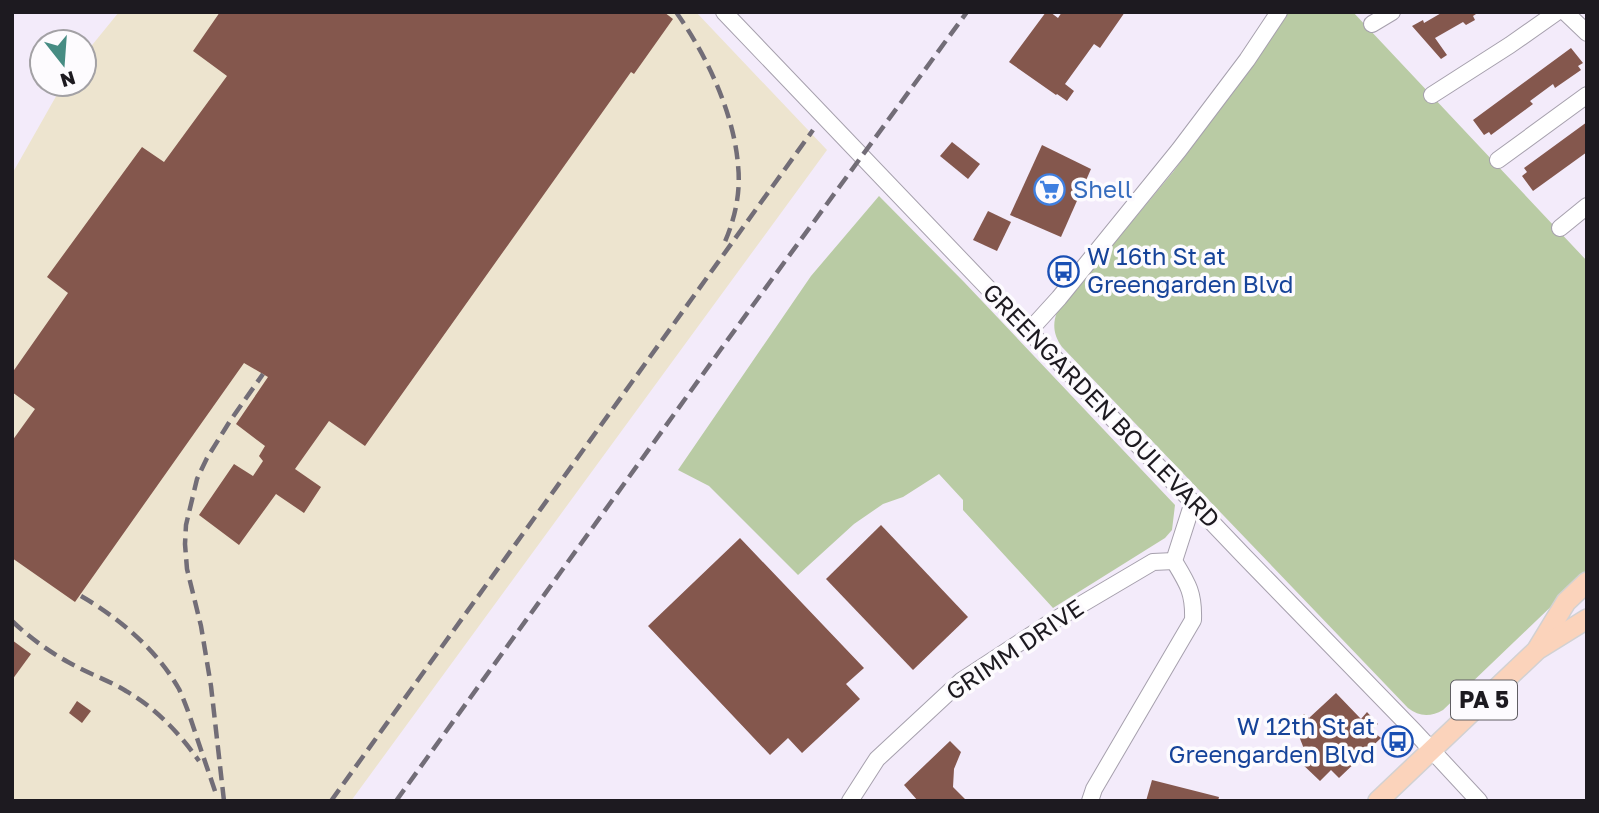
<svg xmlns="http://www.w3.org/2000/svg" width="1599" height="813" viewBox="0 0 1599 813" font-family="'Golos Text',sans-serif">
  <rect width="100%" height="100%" fill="#f3ebfa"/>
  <path fill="#ede4cf" d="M 119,12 L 696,12 L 827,150 L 351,801 L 12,801 L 12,174 L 63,84 L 84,84 L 84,55 Z"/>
  <g fill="#b9cba4">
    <path d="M 1288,12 L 1353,12 L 1587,261 L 1587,572 L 1443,710 C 1431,717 1419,717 1408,708 L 1062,347 C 1054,336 1052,325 1057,312 L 1173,172 L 1241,81 Z"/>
    <path d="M 879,196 L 964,282 L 1175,505 L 1172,530 L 1165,538 L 1053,608 L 963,510 L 963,500 L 939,474 L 903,497 L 883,504 L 854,524 L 798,575 L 709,486 L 678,470 L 811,276 Z"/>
  </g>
  <g fill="#84574d">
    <path d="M 220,12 L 664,12 L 673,19 L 634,74 L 631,72 L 365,446 L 329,421 L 295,469 L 321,487 L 304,513 L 276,494 L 239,545 L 199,515 L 234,464 L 253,476 L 263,461 L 259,456 L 265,446 L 236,424 L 268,377 L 244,363 L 75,602 L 12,558 L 12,441 L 35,409 L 12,392 L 12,373 L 68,293 L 47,277 L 142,147 L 164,162 L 227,76 L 193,51 Z"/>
    <path d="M 1046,12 L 1050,12 L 1058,18 L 1062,12 L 1125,12 L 1100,48 L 1094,44 L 1065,84 L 1074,91 L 1067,101 L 1057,94 L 1056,95 L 1009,62 Z"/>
    <path d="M 1443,12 L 1479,12 L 1473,16 L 1475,20 L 1466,25 L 1463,22 L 1435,38 L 1447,55 L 1441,59 L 1412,26 L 1423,20 L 1424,23 Z"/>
    <path d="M 1571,48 L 1583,63 L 1578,66 L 1581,70 L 1555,88 L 1553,84 L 1530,101 L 1533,104 L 1491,135 L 1489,132 L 1484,135 L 1473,120 Z"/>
    <path d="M 1587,122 L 1587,152 L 1533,191 L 1522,176 L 1527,172 L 1524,168 Z"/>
    <path d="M 952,142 L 980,164 L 968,179 L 940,156 Z"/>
    <path d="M 1042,145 L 1091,169 L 1061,237 L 1010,215 Z"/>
    <path d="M 988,211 L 1011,222 L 997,251 L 973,240 Z"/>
    <path d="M 881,525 L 968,617 L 913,670 L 826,579 Z"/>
    <path d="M 740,538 L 864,668 L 846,684 L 860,699 L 802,753 L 788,738 L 770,755 L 648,626 Z"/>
    <path d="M 12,640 L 31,654 L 12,680 Z"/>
    <path d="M 1336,693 L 1361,719 L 1367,712 L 1378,724 L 1371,730 L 1381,738 L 1339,778 L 1331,770 L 1320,781 L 1299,761 L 1306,754 L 1297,731 L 1296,722 L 1304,714 L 1309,718 Z"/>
    <path d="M 77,701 L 91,711 L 82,723 L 69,713 Z"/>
    <path d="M 950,741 L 961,752 L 954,769 L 953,787 L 967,801 L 918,801 L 904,785 Z"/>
    <path d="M 1152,780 L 1219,797 L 1218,801 L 1146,801 Z"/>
  </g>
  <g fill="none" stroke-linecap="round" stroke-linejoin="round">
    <defs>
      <g id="minor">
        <path d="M 724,12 L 1244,556 L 1413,730 L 1479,801"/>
        <path d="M 1565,12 L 1587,33"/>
        <path d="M 1372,24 L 1392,12"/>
        <path d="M 1432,95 L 1510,45 L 1557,12"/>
        <path d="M 1498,160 L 1587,95"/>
        <path d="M 1560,228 L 1587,206"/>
        <path d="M 1029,331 L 1059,298 L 1179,150 L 1247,60 L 1279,12"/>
        <path d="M 850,801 L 877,759 L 961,681 L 1048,624 L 1153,562 L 1174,561"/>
        <path d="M 1090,801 L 1094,789 L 1193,620 C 1194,593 1188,584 1174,561 L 1193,502"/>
      </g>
      <g id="major">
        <path d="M 1538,648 L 1566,602 L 1587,582"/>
        <path d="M 1378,801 L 1537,650 L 1587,619"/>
      </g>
    </defs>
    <use href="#minor" stroke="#a6a0ad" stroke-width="18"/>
    <use href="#major" stroke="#d2d1d2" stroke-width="22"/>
    <use href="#minor" stroke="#fff" stroke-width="16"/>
    <use href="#major" stroke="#fbd3bb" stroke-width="19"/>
    <g stroke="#726d77" stroke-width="4.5" stroke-dasharray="14 7" stroke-linecap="butt">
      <path d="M 676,12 C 706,54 734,113 738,165 C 741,192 735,219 724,244"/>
      <path d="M 81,596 C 119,618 157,650 179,689 C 186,704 191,720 196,735 C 203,756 210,776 217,797"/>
      <path d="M 12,621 C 29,637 48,651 68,662 C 87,673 108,680 126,691 C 156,708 180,734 199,761"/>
      <path d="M 224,801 L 211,686 L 201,626 L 187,569 L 185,544 L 186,525 L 197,479 L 207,458 L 230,421 L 263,374"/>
      <path d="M 331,801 L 813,130"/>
      <path d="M 396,801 L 721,349 L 967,12"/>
    </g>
  </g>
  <defs>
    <symbol id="supermarket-ring" viewBox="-11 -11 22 22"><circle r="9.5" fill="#fdfbfe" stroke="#3f7fe0" stroke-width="1.5"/><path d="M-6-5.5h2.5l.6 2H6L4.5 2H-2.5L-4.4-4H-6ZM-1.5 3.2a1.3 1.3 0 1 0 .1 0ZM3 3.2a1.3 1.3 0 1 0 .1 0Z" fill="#3f7fe0"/></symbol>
    <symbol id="bus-ring" viewBox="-11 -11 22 22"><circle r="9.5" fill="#fdfbfe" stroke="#1a4fb4" stroke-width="1.5"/><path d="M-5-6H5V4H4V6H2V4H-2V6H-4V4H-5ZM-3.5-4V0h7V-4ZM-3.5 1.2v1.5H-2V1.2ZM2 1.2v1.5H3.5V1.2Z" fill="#1a4fb4"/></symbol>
  </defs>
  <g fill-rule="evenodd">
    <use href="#supermarket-ring" x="1032" y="172" width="35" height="35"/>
    <use href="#bus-ring" x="1046" y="254" width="35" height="35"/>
    <use href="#bus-ring" x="1380" y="724" width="35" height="35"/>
  </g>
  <g text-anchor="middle" stroke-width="7" stroke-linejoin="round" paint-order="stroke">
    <rect fill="#fdfbfe" stroke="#605e63" stroke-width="2" x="1451" y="680.5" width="66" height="39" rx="5"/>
    <g font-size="23" font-weight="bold" fill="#1d1a20">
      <text x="1484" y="708">PA 5</text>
    </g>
    <g font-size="24" fill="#366cbe" stroke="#fdfbfe" text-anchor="start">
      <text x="1073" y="198">Shell</text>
    </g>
    <g font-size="24" fill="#164399" stroke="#fdfbfe" text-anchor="start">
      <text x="1087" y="265">W 16th St at<tspan x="1087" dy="28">Greengarden Blvd</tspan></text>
      <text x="1375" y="735" text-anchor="end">W 12th St at<tspan x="1375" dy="28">Greengarden Blvd</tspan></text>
    </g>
    <g font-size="24" fill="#1d1a20" stroke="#fdfbfe">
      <text transform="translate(1101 406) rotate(46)" y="8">GREENGARDEN BOULEVARD</text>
      <text transform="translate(1015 650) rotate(-34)" y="8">GRIMM DRIVE</text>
    </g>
  </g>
  <rect width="1599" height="813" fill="none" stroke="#1d1a20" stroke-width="28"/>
  <g transform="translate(63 63) rotate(163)"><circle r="33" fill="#fdfbfe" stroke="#a3a1a5" stroke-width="2"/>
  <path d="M0-5L12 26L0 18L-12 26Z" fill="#478c83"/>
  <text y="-10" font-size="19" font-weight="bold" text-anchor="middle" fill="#1d1a20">N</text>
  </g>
</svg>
